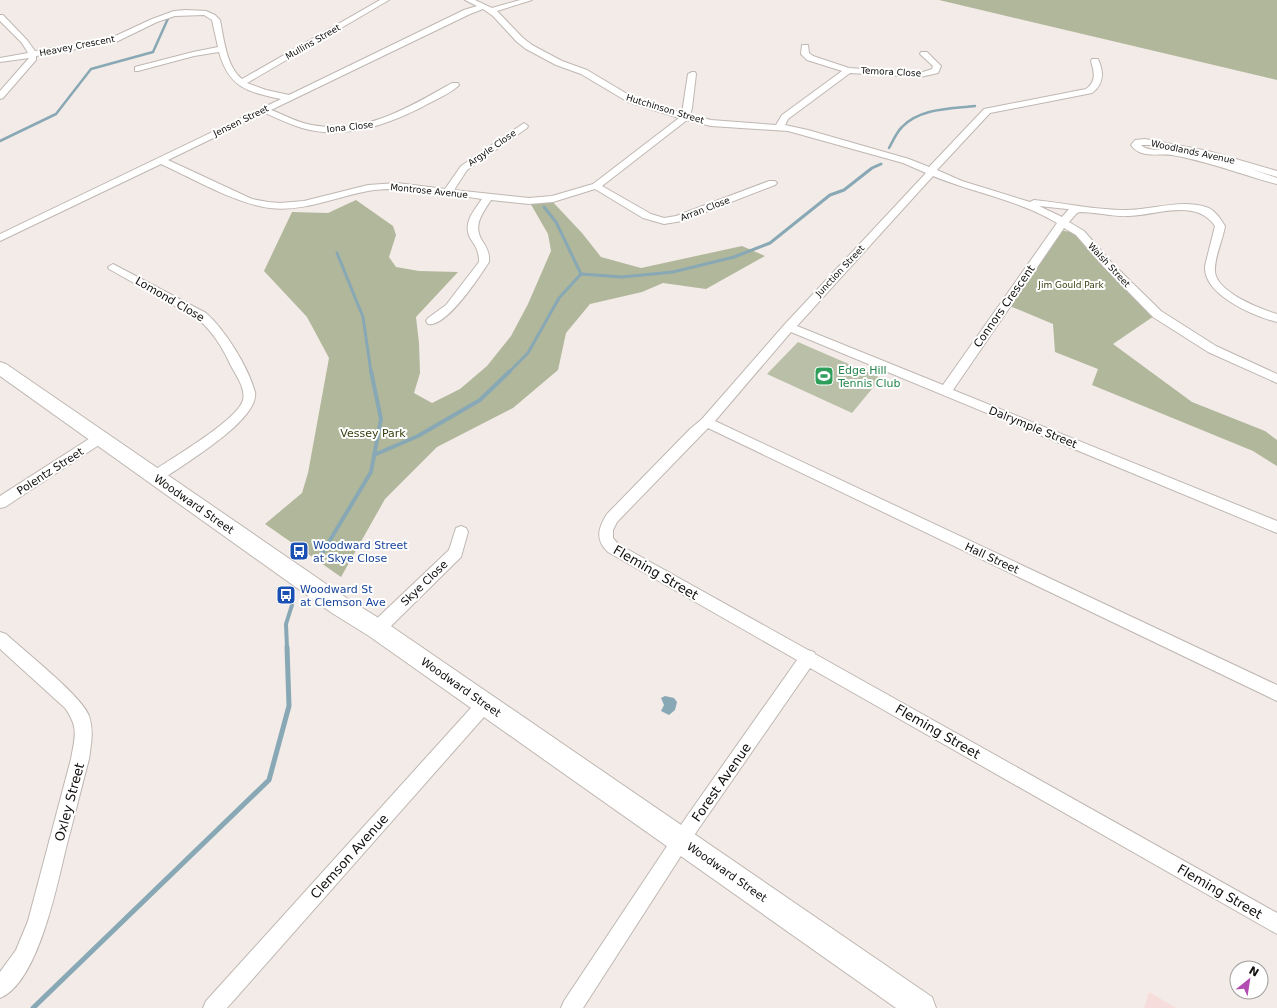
<svg xmlns="http://www.w3.org/2000/svg" width="1277" height="1008" viewBox="0 0 1277 1008" font-family="'DejaVu Sans',sans-serif">
  <rect width="100%" height="100%" fill="#f3ebe7"/>
  <path fill="#f7dcdc" d="M 1149,992 L 1176,1008 L 1144,1008 Z"/>
  <path fill="#bac0a7" d="M 798,342 L 881,378 L 852,413 L 767,374 Z"/>
  <g fill="#b1b79b">
    <path d="M 939,0 L 1277,0 L 1277,80 Z"/>
    <path d="M 550,199 L 582,233 L 601,257 L 641,268 L 742,246 L 765,256 L 706,289 L 663,283 L 642,292 L 590,304 L 566,333 L 558,370 L 513,408 L 437,447 L 385,499 L 341,577 L 265,524 L 302,493 L 308,473 L 329,358 L 307,317 L 264,271 L 292,212 L 328,213 L 356,200 L 393,226 L 396,235 L 389,257 L 396,267 L 419,271 L 458,272 L 416,317 L 419,343 L 420,373 L 414,393 L 432,403 L 460,389 L 487,366 L 511,336 L 528,304 L 551,251 L 548,234 L 529,201 Z"/>
    <path d="M 1057,230 L 1080,233 L 1157,314 L 1113,344 L 1192,402 L 1265,431 L 1277,440 L 1277,466 L 1253,451 L 1092,385 L 1098,369 L 1055,352 L 1053,324 L 1005,304 Z"/>
  </g>
  <path fill="#87a8b4" d="M 665,696 L 674,698 L 677,702 L 675,710 L 669,715 L 661,711 L 664,705 L 661,698 Z"/>
  <g fill="none" stroke-linecap="round" stroke-linejoin="round">
    <g stroke="#87a8b4" stroke-width="2.5">
      <path d="M 0,141 L 56,114 L 91,69 L 153,52 L 170,14"/>
      <path d="M 889,148 C 893,141 896,133 902,127 C 920,108 951,109 975,106"/>
    </g>
    <g stroke="#87a8b4" stroke-width="3">
      <path d="M 337,253 L 363,317 L 371,372"/>
      <path d="M 581,274 L 622,277 L 673,272 L 734,257 L 770,243 L 830,195 L 844,190 L 872,168 L 881,164"/>
      <path d="M 509,372 L 528,353 L 559,298 L 581,274 L 556,222 L 544,207"/>
    </g>
    <g stroke="#87a8b4" stroke-width="4">
      <path d="M 374,455 L 418,436 L 480,400 L 510,371"/>
      <path d="M 318,560 L 371,472 L 381,419 L 371,371"/>
      <path d="M 287,648 L 286,624 L 292,605"/>
    </g>
    <path stroke="#87a8b4" stroke-width="5" d="M 33,1008 L 269,780 L 289,706 L 287,647"/>
    <defs>
      <g id="street">
        <path d="M 380,0 L 389,0 L 247,83 L 266,90 L 289,95 L 464,10 L 477,6 L 465,0 L 475,0 L 492,8 L 520,0 L 532,0 L 497,11 L 523,38 L 532,45 L 562,61 L 587,70 L 634,98 L 682,113 L 688,74 L 692,72 L 695,72 L 696,74 L 692,108 L 690,115 L 711,120 L 776,125 L 782,115 L 842,71 L 807,60 L 801,54 L 802,45 L 808,45 L 809,53 L 813,56 L 849,68 L 920,73 L 932,69 L 933,66 L 920,54 L 921,52 L 927,52 L 941,66 L 938,73 L 920,77 L 850,73 L 788,119 L 785,125 L 808,130 L 909,159 L 929,167 L 984,109 L 1086,89 C 1097,81 1094,72 1091,61 L 1092,59 L 1098,59 C 1104,72 1104,84 1092,93 L 990,113 L 937,170 L 962,181 L 1030,202 L 1034,200 C 1065,203 1095,210 1126,210 C 1153,210 1179,199 1206,207 C 1215,210 1220,218 1225,226 C 1223,240 1214,257 1215,272 C 1217,292 1260,309 1277,314 L 1277,322 C 1254,316 1203,295 1205,266 L 1215,226 C 1196,198 1157,215 1129,216 C 1113,217 1096,212 1080,212 L 1077,213 L 1069,222 L 1084,231 L 1111,262 L 1161,311 L 1216,346 L 1277,374 L 1277,383 L 1208,352 L 1153,317 L 1103,266 L 1076,235 L 1064,228 L 953,390 L 1277,521 L 1277,533 L 791,332 L 715,421 L 1277,685 L 1277,701 L 708,428 L 617,522 L 613,530 L 613,538 L 618,544 L 808,650 L 814,652 L 815,654 L 1277,913 L 1277,934 L 810,668 L 697,831 L 583,1008 L 561,1008 L 564,1001 L 685,819 L 797,660 L 608,552 C 595,540 598,528 607,514 L 690,429 L 702,419 L 785,324 L 926,173 L 903,163 L 788,131 L 711,126 L 687,120 L 602,186 L 651,214 L 664,218 L 676,216 L 769,181 L 775,181 L 777,183 L 775,185 L 682,221 L 664,224 L 643,218 L 595,189 L 553,202 L 529,204 L 491,200 C 482,214 472,226 483,242 C 487,248 490,254 489,262 C 480,276 446,328 428,324 L 426,321 L 428,318 L 446,305 L 479,262 C 479,253 477,248 472,241 C 461,225 473,212 482,199 C 446,194 403,185 368,191 C 335,197 304,212 270,208 C 236,204 192,178 161,164 L 0,241 L 0,234 L 281,99 C 248,92 229,88 219,52 L 194,56 L 138,71 L 135,71 L 135,67 L 193,52 L 218,47 L 212,20 L 204,15 L 175,16 L 157,22 L 116,42 L 36,56 L 36,60 L 3,98 L 0,99 L 0,91 L 29,58 L 0,62 L 0,58 L 28,53 L 22,43 L 0,21 L 0,15 L 3,15 L 27,40 L 35,51 L 111,38 L 152,19 L 174,11 L 186,10 L 206,11 L 215,15 L 220,20 C 224,39 226,66 242,79 ZM 483,9 L 493,16 L 517,42 L 526,49 L 556,65 L 581,74 L 628,102 L 679,118 L 593,184 L 552,196 L 529,198 L 454,190 L 467,170 L 527,128 L 528,126 L 524,123 L 461,166 L 445,189 L 397,183 L 368,185 L 304,201 L 280,203 L 268,202 L 252,199 L 168,160 L 265,113 C 277,118 289,124 302,128 C 344,140 384,126 422,107 C 432,101 452,93 459,85 L 458,83 L 452,83 C 408,108 364,135 312,125 C 298,123 285,115 271,110 L 470,14 ZM 933,176 C 974,193 1019,200 1057,223 L 943,385 L 797,326 ZM 1039,206 L 1067,209 L 1069,209 L 1062,217 Z"/>
        <path d="M 1145,139 L 1208,151 L 1277,171 L 1277,177 L 1208,156 L 1152,145 L 1141,145 C 1149,153 1165,148 1176,150 C 1211,157 1244,166 1277,178 L 1277,184 C 1242,175 1208,161 1172,155 C 1157,153 1141,159 1131,145 L 1135,140 Z"/>
        <path d="M 113,264 L 206,313 C 226,331 248,367 255,392 C 260,420 181,466 160,481 L 155,482 L 150,481 L 148,477 L 150,473 C 169,460 238,420 243,400 C 246,389 236,375 231,366 C 223,348 213,332 198,319 L 109,269 L 108,267 Z"/>
        <path d="M 100,433 L 105,435 L 107,438 L 105,441 L 5,507 L 0,508 L 0,496 L 95,435 Z"/>
        <path d="M 461,526 L 466,528 L 468,532 L 461,557 L 383,634 L 377,636 L 371,634 L 369,629 L 371,624 L 449,550 L 456,528 Z"/>
        <path d="M 0,632 L 6,634 C 24,651 82,696 89,716 C 94,731 91,744 89,759 C 81,789 74,818 66,848 C 57,885 38,983 0,998 L 0,972 L 16,950 L 28,921 L 71,759 C 75,736 79,728 65,708 L 0,649 Z"/>
        <path d="M 485,696 L 491,699 L 493,704 L 491,709 L 227,1008 L 203,1008 L 206,1001 L 479,699 Z"/>
      </g>
      <path id="secondary" d="M 0,362 L 6,364 L 348,599 L 385,622 L 932,997 L 936,1008 L 896,1008 L 369,636 L 332,613 L 0,376 Z"/>
    </defs>
    <use href="#street" stroke="#bfb7b2" stroke-width="2"/>
    <use href="#secondary" stroke="#bfb7b2" stroke-width="2"/>
    <use href="#street" fill="#fff" fill-rule="evenodd"/>
    <use href="#secondary" fill="#fff" fill-rule="evenodd"/>
  </g>
  <defs>
    <symbol id="stadium-square" viewBox="-11 -11 22 22"><rect x="-9" y="-9" width="18" height="18" rx="4" fill="#2e9e5b" stroke="#fff"/><path d="M0-5a6.5 5 0 1 0 0 10a6.5 5 0 1 0 0-10ZM-3.5-1.8h7v3.6h-7Z" fill="#fff"/></symbol>
    <symbol id="bus-square" viewBox="-11 -11 22 22"><rect x="-9" y="-9" width="18" height="18" rx="4" fill="#1a4fb4" stroke="#fff"/><path d="M-5-6H5V4H4V6H2V4H-2V6H-4V4H-5ZM-3.5-4V0h7V-4ZM-3.5 1.2v1.5H-2V1.2ZM2 1.2v1.5H3.5V1.2Z" fill="#fff"/></symbol>
  </defs>
  <g fill-rule="evenodd">
    <use href="#stadium-square" x="813" y="365" width="22" height="22"/>
    <use href="#bus-square" x="288" y="540" width="22" height="22"/>
    <use href="#bus-square" x="275" y="584" width="22" height="22"/>
  </g>
  <g text-anchor="middle" stroke-width="4" stroke-linejoin="round" paint-order="stroke">
    <g font-size="9" fill="#100e0c" stroke="#fff">
      <text transform="translate(313 42) rotate(-30)" y="3">Mullins Street</text>
      <text transform="translate(77 46) rotate(-11)" y="3">Heavey Crescent</text>
      <text transform="translate(891 72) rotate(3)" y="3">Temora Close</text>
      <text transform="translate(665 109) rotate(17)" y="3">Hutchinson Street</text>
      <text transform="translate(241 121) rotate(-26)" y="3">Jensen Street</text>
      <text transform="translate(350 127) rotate(-6)" y="3">Iona Close</text>
      <text transform="translate(492 148) rotate(-35)" y="3">Argyle Close</text>
      <text transform="translate(1193 152) rotate(12)" y="3">Woodlands Avenue</text>
      <text transform="translate(429 191) rotate(6)" y="3">Montrose Avenue</text>
      <text transform="translate(705 209) rotate(-21)" y="3">Arran Close</text>
      <text transform="translate(1109 265) rotate(47)" y="3">Walsh Street</text>
      <text transform="translate(840 271) rotate(-47)" y="3">Junction Street</text>
    </g>
    <g font-size="9" fill="#373f0e" stroke="#fff">
      <text x="1071" y="288">Jim Gould Park</text>
    </g>
    <g font-size="11" fill="#100e0c" stroke="#fff">
      <text transform="translate(170 299) rotate(30)" y="4">Lomond Close</text>
      <text transform="translate(1004 306) rotate(-55)" y="4">Connors Crescent</text>
      <text transform="translate(1033 427) rotate(22)" y="4">Dalrymple Street</text>
      <text transform="translate(50 471) rotate(-33)" y="4">Polentz Street</text>
      <text transform="translate(194 504) rotate(35)" y="4">Woodward Street</text>
      <text transform="translate(992 558) rotate(25)" y="4">Hall Street</text>
      <text transform="translate(424 583) rotate(-44)" y="4">Skye Close</text>
      <text transform="translate(461 687) rotate(35)" y="4">Woodward Street</text>
      <text transform="translate(727 872) rotate(35)" y="4">Woodward Street</text>
    </g>
    <g font-size="11" fill="#27864d" stroke="#fff" text-anchor="start">
      <text x="838" y="374">Edge Hill<tspan x="838" dy="13">Tennis Club</tspan></text>
    </g>
    <g font-size="11" fill="#373f0e" stroke="#fff">
      <text x="373" y="437">Vessey Park</text>
    </g>
    <g font-size="11" fill="#164399" stroke="#fff" text-anchor="start">
      <text x="313" y="549">Woodward Street<tspan x="313" dy="13">at Skye Close</tspan></text>
      <text x="300" y="593">Woodward St<tspan x="300" dy="13">at Clemson Ave</tspan></text>
    </g>
    <g font-size="13" fill="#100e0c" stroke="#fff">
      <text transform="translate(656 572) rotate(30)" y="5">Fleming Street</text>
      <text transform="translate(938 731) rotate(30)" y="5">Fleming Street</text>
      <text transform="translate(721 782) rotate(-55)" y="5">Forest Avenue</text>
      <text transform="translate(69 802) rotate(-75)" y="5">Oxley Street</text>
      <text transform="translate(349 856) rotate(-48)" y="5">Clemson Avenue</text>
      <text transform="translate(1220 891) rotate(30)" y="5">Fleming Street</text>
    </g>
  </g>
  <g transform="translate(1249 980) rotate(30)"><circle r="19" fill="#ffffff" stroke="#9f9f9e"/>
  <path d="M0-3L7 15L0 10L-7 15Z" fill="#b34cb0"/>
  <text y="-6" font-size="11" font-weight="bold" text-anchor="middle" fill="#100e0c">N</text>
  </g>
</svg>
